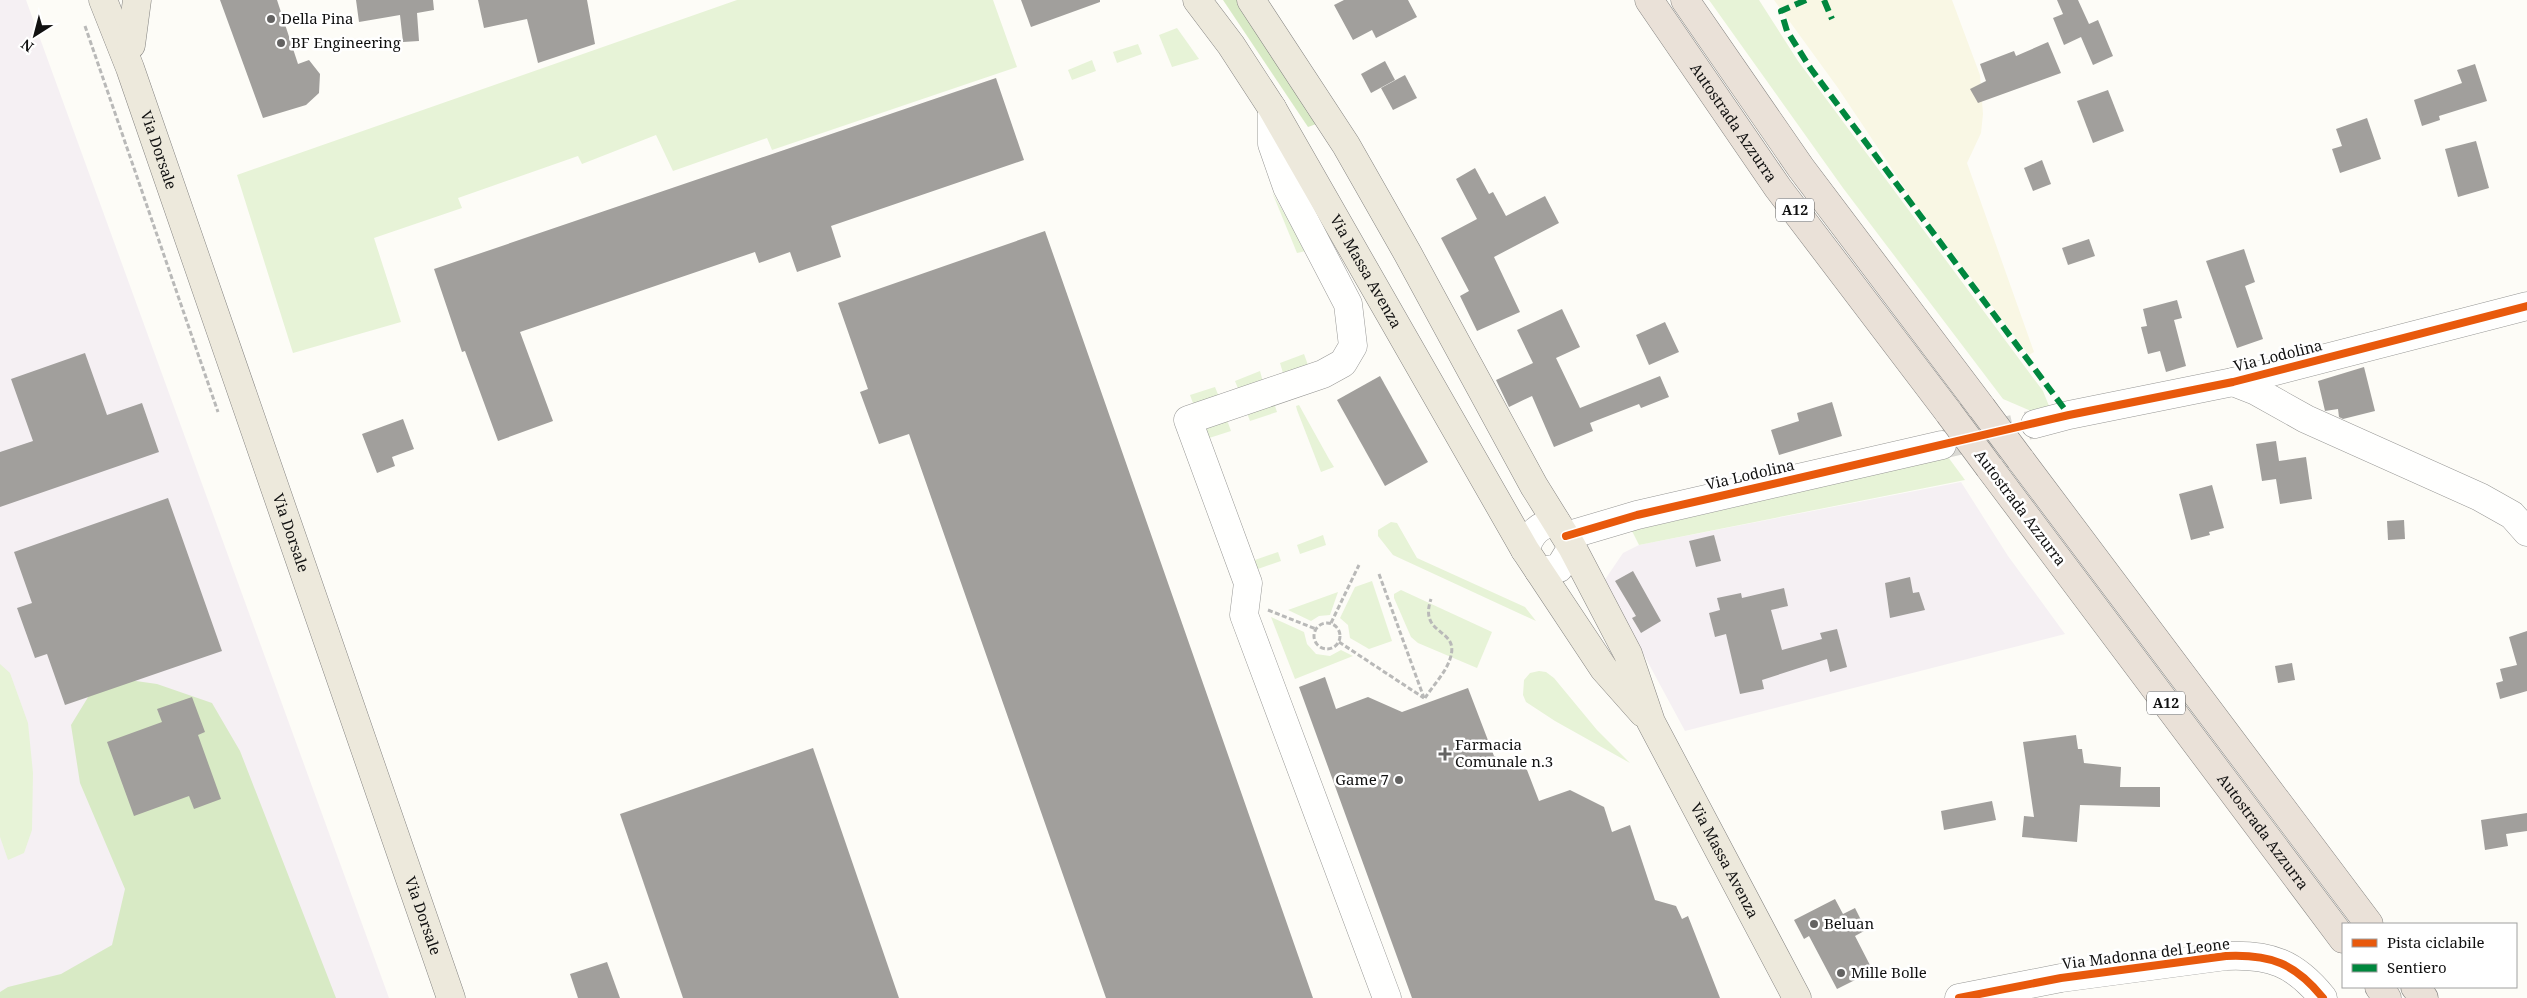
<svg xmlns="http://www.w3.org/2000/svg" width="2527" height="998" viewBox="0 0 2527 998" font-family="'Noto Serif',serif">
  <rect width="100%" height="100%" fill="#fdfcf7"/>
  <g fill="#f5f0f3">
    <path d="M 0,0 L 26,0 L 389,998 L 0,998 Z"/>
    <path d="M 1961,482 L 2008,556 L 2065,634 L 1685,731 L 1604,581 L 1623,553 L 1639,545 Z"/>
  </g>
  <path fill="#f9f7e4" d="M 1774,0 L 1952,0 L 1980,75 L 1983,114 L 1981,133 L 1967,163 L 2034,352 L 2029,355 L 1914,202 L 1838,88 Z"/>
  <g fill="#e7f3d7">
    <path d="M 737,0 L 993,0 L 1017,67 L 772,150 L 767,138 L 673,171 L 656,135 L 582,164 L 578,156 L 458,198 L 462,208 L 374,238 L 401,322 L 293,353 L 237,175 Z"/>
    <path d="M 1709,0 L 1759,0 L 1798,61 L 2043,391 L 2049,406 L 2031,411 L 2003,399 L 1843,188 Z"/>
    <path d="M 1177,28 L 1199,59 L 1172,67 L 1159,35 Z"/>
    <path d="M 1138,44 L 1142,54 L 1117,63 L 1113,52 Z"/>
    <path d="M 1092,60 L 1096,71 L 1072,80 L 1068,70 Z"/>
    <path d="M 1272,192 L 1306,251 L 1297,253 Z"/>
    <path d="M 1304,354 L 1308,365 L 1283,373 L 1280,363 Z"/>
    <path d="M 1260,371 L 1263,382 L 1239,391 L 1235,381 Z"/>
    <path d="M 1215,387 L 1219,397 L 1194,406 L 1190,395 Z"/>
    <path d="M 1274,403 L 1277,412 L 1250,421 L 1247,413 Z"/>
    <path d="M 1299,405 L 1329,459 L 1334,467 L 1321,472 L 1297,410 L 1296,406 Z"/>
    <path d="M 1227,420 L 1231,431 L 1206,439 L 1202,429 Z"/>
    <path d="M 1948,457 L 1965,480 L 1639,545 L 1632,531 Z"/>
    <path d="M 1391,522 L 1397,523 L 1417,558 L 1525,607 L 1536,621 L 1393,555 L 1378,536 L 1378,530 Z"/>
    <path d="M 1323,535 L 1326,545 L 1300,554 L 1297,545 Z"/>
    <path d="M 1278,552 L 1281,561 L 1255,570 L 1252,561 Z"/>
    <path d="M 1372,581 L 1392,641 L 1369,649 L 1350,638 L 1348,625 L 1340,618 L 1355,587 Z"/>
    <path d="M 1401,590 L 1492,632 L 1477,668 L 1418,643 L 1411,637 L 1394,598 L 1394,594 Z"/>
    <path d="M 1338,592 L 1330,615 L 1319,616 L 1311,621 L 1288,610 Z"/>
    <path d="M 1271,617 L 1304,632 L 1307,644 L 1316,654 L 1330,656 L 1341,650 L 1353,656 L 1295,679 Z"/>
    <path d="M 0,664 L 10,673 L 28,723 L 33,773 L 32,830 L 24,853 L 8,860 L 0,837 Z"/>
    <path d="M 1539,671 L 1546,672 L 1554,678 L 1597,730 L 1630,763 L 1555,721 L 1526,702 L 1523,695 L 1524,680 L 1530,673 Z"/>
  </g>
  <g fill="#d8eac5">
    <path d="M 1223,0 L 1245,0 L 1319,123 L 1308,127 Z"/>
    <path d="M 101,676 L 157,684 L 212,703 L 240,751 L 336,998 L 0,998 L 0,992 L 8,987 L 61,974 L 112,945 L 125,889 L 80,783 L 71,725 Z"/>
  </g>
  <g fill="#a19f9c">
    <path d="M 220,0 L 277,0 L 298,64 L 309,60 L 320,74 L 319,93 L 306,105 L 263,118 Z"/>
    <path d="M 356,0 L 433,0 L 434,10 L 417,13 L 419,41 L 403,42 L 400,15 L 359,22 Z"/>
    <path d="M 478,0 L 587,0 L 595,44 L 538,63 L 527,19 L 484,28 Z"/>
    <path d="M 1021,0 L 1100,0 L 1100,2 L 1031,27 Z"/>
    <path d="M 1344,0 L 1408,0 L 1417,17 L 1376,38 L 1372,30 L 1353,40 L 1334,5 Z"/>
    <path d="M 2057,0 L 2078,0 L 2089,24 L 2098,20 L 2113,56 L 2093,65 L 2081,37 L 2064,45 L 2053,18 L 2063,14 Z"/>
    <path d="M 2048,42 L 2061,73 L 1978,103 L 1970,89 L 1986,81 L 1980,64 L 2014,51 L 2016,56 Z"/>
    <path d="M 1385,61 L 1395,80 L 1371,93 L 1361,74 Z"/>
    <path d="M 2475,64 L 2487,101 L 2439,116 L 2440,120 L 2422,126 L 2414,100 L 2462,83 L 2457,70 Z"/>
    <path d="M 1405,75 L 1417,98 L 1393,110 L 1381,88 Z"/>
    <path d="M 996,78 L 1024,160 L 831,226 L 841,257 L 797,272 L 790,252 L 759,263 L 755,252 L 520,332 L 553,421 L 498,441 L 465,351 L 462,352 L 434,269 Z"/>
    <path d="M 2108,90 L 2124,131 L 2093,143 L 2077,101 Z"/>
    <path d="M 2367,118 L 2381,159 L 2340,173 L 2332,149 L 2342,146 L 2336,129 Z"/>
    <path d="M 2476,141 L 2489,188 L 2458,197 L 2445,149 Z"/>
    <path d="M 2042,160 L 2051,184 L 2033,191 L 2024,168 Z"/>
    <path d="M 1475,168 L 1489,194 L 1493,192 L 1506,216 L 1545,196 L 1559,223 L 1494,257 L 1520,312 L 1477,331 L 1460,296 L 1469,291 L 1441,238 L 1477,219 L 1456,179 Z"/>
    <path d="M 1045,231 L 1313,998 L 1106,998 L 909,434 L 879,444 L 860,392 L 868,389 L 838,303 Z"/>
    <path d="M 2089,239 L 2095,256 L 2068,265 L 2062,248 Z"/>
    <path d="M 2244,249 L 2255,282 L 2245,286 L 2263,339 L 2237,348 L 2206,261 Z"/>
    <path d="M 2177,300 L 2182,318 L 2174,320 L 2186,366 L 2166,372 L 2160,351 L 2148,354 L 2141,327 L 2147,326 L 2143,309 Z"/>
    <path d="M 1562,309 L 1580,347 L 1556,358 L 1580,408 L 1660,376 L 1669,397 L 1641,408 L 1639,404 L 1590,423 L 1593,431 L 1554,447 L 1532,396 L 1509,407 L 1496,380 L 1533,363 L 1517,330 Z"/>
    <path d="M 1665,322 L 1679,352 L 1649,365 L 1636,335 Z"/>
    <path d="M 85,353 L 107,415 L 142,403 L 159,452 L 0,507 L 0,452 L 33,441 L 11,379 Z"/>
    <path d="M 2364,367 L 2375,411 L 2343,419 L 2339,417 L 2338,409 L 2325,411 L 2318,381 Z"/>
    <path d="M 1380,376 L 1428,462 L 1385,486 L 1337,400 Z"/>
    <path d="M 1832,402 L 1842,436 L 1779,455 L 1771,430 L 1799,421 L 1797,413 Z"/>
    <path d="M 403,419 L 414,449 L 392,457 L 395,466 L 377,473 L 362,434 Z"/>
    <path d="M 2276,441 L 2279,461 L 2306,457 L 2312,499 L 2280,504 L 2276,479 L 2262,481 L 2256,444 Z"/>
    <path d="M 2212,485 L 2224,528 L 2209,532 L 2210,535 L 2191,540 L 2179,494 Z"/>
    <path d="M 168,498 L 222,651 L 65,705 L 47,654 L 35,658 L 17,608 L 32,603 L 14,552 Z"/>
    <path d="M 2404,520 L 2405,539 L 2388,540 L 2387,521 Z"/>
    <path d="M 1714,535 L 1721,561 L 1696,567 L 1689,541 Z"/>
    <path d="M 1633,571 L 1661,621 L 1641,633 L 1632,618 L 1636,616 L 1615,581 Z"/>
    <path d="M 1910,577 L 1913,593 L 1919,592 L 1925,610 L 1890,618 L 1885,583 Z"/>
    <path d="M 1784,588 L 1788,606 L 1771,610 L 1782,650 L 1822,639 L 1820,633 L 1837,629 L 1847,667 L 1830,672 L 1827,659 L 1762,680 L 1764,689 L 1740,694 L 1726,634 L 1715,637 L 1709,613 L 1720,610 L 1717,598 L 1741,593 L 1742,598 Z"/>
    <path d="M 2527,631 L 2527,691 L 2500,699 L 2496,683 L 2503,681 L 2500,669 L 2517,665 L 2509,637 Z"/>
    <path d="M 2292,663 L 2295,680 L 2278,683 L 2275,666 Z"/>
    <path d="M 1325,677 L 1336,709 L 1368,697 L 1402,712 L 1468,688 L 1494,756 L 1527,770 L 1539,801 L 1570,790 L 1604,807 L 1612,832 L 1630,825 L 1655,900 L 1676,906 L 1682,919 L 1688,916 L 1720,998 L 1412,998 L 1299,687 Z"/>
    <path d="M 192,697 L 205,732 L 198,735 L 221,799 L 194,809 L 189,796 L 134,816 L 107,742 L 162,722 L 157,709 Z"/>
    <path d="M 2076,735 L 2078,749 L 2082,749 L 2084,763 L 2121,767 L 2120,787 L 2160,787 L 2160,807 L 2080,805 L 2077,842 L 2022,837 L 2024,816 L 2034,817 L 2023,742 Z"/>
    <path d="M 813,748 L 899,998 L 683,998 L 620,814 Z"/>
    <path d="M 1992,801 L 1996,820 L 1944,830 L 1941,811 Z"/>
    <path d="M 2527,813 L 2527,831 L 2506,834 L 2508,846 L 2485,850 L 2481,820 Z"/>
    <path d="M 1835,899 L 1843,914 L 1855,908 L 1866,930 L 1855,936 L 1873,971 L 1837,989 L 1809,936 L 1804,939 L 1794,920 Z"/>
    <path d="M 607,962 L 620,998 L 578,998 L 570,974 Z"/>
  </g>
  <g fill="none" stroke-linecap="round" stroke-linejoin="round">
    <path stroke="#dad9d4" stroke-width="28" stroke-dasharray="28 14" stroke-linecap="butt" d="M 1945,444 L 2035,424"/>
    <defs>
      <g id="minor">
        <path d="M 1272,108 L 1272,144 L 1287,187 L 1348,304 L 1353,346 L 1343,363 L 1323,374 L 1188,420 L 1248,583 L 1244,615 L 1387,998"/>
        <path d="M 2233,382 L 2256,391 L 2306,419 L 2480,497 L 2512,515 L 2527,532"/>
        <path d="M 2035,424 L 2069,415 L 2233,382 L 2527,306"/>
        <path d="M 1566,536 L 1637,515 L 1942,445"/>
        <path d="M 1525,550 C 1531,533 1538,525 1556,522"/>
        <path d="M 1539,571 L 1559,568 L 1572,547"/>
        <path d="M 1959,998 L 2061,978 L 2226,956 C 2270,954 2295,963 2323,998"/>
      </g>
      <g id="major">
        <path id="s1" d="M 103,0 L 130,68 L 451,998"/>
        <path id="s2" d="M 1197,0 L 1231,45 L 1272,108 L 1525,550 L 1604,669 L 1643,713"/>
        <path id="s3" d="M 1251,0 L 1346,145 L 1408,254 L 1534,486 L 1572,547 L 1628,654 L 1651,722 L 1797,998"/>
        <path d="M 131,45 L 137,0"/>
      </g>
      <g id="highway">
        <path id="s4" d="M 1649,0 L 1778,188 L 1949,413"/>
        <path d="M 1685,0 L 1801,168 L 1982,408"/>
        <path d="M 2020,459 L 2369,924"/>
        <path id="s5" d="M 1989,467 L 2343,939"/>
        <path d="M 2379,987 L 2387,998"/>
        <path d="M 2415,987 L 2424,998"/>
      </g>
    </defs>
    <use href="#minor" stroke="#979795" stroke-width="29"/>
    <use href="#major" stroke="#858482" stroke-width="29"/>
    <use href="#highway" stroke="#858482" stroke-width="29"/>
    <g stroke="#b9b9b8" stroke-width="3" stroke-dasharray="5 2.5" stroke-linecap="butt">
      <path d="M 85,26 L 218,412"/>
      <path d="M 1379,574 L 1424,698"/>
      <path d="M 1268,610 L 1316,629"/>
      <circle cx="1327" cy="636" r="13"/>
      <path d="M 1331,623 L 1359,565"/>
      <path d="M 1339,642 L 1424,698"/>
      <path d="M 1425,698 C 1432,687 1446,672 1450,659 C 1461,627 1418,637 1431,599"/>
    </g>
    <use href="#minor" stroke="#fffffe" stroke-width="28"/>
    <use href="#major" stroke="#ede9dc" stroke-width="28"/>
    <use href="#highway" stroke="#eae1d8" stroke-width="28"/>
    <defs>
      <g id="highway-bridge">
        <path d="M 1982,408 L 2020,459"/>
        <path d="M 1949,413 L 1989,467"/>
      </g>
    </defs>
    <use href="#highway-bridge" stroke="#858482" stroke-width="29" stroke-linecap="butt"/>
    <use href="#highway-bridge" stroke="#eae1d8" stroke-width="28"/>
    <g stroke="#00873e" stroke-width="6" stroke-dasharray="12 6" stroke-linecap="butt">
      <path d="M 1806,0 L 1781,11 L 1787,31 L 1811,69 L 2069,415"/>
      <path d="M 1824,0 L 1832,19"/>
    </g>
    <defs>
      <g id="cycleway">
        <path d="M 1566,536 L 1637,515 L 1760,487 L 2069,415 L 2233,382 L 2527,306"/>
        <path d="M 1959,998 L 2061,978 L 2226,956 C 2270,954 2295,963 2323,998"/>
      </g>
    </defs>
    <use href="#cycleway" stroke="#fff" stroke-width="11"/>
    <use href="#cycleway" stroke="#e8590c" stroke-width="8"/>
  </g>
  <g fill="#646362" stroke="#fff" stroke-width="2">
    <circle cx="271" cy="19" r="5"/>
    <circle cx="281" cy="43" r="5"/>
    <path d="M1442.5 746.5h5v5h5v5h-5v5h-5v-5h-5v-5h5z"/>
    <circle cx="1399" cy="780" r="5"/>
    <circle cx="1814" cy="924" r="5"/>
    <circle cx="1841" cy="973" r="5"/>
  </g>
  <g text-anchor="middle" stroke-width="5" stroke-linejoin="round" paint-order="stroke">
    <g fill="#fff" stroke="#585858" stroke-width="1">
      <rect x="1776" y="198.5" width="38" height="23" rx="4"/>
      <rect x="2147" y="691.5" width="38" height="23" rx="4"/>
    </g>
    <g font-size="14" font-weight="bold" fill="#111">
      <text x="1795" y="215">A12</text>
      <text x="2166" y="708">A12</text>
    </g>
    <g font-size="15" fill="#111" stroke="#fff" text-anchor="start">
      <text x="281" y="24">Della Pina</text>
      <text x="291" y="48">BF Engineering</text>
      <text x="1455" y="750">Farmacia<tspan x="1455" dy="17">Comunale n.3</tspan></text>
      <text x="1389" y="785" text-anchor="end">Game 7</text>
      <text x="1824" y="929">Beluan</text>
      <text x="1851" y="978">Mille Bolle</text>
    </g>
    <g font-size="15" fill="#111" stroke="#fff">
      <text dy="5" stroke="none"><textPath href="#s4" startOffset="149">Autostrada Azzurra</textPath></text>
      <text dy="5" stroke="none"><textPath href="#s1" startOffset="160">Via Dorsale</textPath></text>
      <text dy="5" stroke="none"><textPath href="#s2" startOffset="320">Via Massa Avenza</textPath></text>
      <text transform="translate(2278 356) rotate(-14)" y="5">Via Lodolina</text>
      <text transform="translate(1750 475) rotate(-13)" y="5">Via Lodolina</text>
      <text transform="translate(2020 508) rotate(53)" y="5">Autostrada Azzurra</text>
      <text dy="5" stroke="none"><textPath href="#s1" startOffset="565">Via Dorsale</textPath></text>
      <text dy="5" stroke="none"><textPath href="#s5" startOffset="456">Autostrada Azzurra</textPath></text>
      <text dy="5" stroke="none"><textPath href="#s3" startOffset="984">Via Massa Avenza</textPath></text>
      <text dy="5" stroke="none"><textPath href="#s1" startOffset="970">Via Dorsale</textPath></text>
      <text transform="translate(2146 954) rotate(-7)" y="5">Via Madonna del Leone</text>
    </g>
  </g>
  <rect x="2342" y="923" width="175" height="65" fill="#ffffff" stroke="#a0a0a0"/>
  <rect x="2352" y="939" width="25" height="8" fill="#e8590c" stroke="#a0a0a0"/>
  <text x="2387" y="948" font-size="15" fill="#111111">Pista ciclabile</text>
  <rect x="2352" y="964" width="25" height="8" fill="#00873e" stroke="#a0a0a0"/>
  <text x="2387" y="973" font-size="15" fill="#111111">Sentiero</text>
  <g transform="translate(35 35) rotate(216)" stroke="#ffffff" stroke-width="4" paint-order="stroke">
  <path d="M0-4L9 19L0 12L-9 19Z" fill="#111111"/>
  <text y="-8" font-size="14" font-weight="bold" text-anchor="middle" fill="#111111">N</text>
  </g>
</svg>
